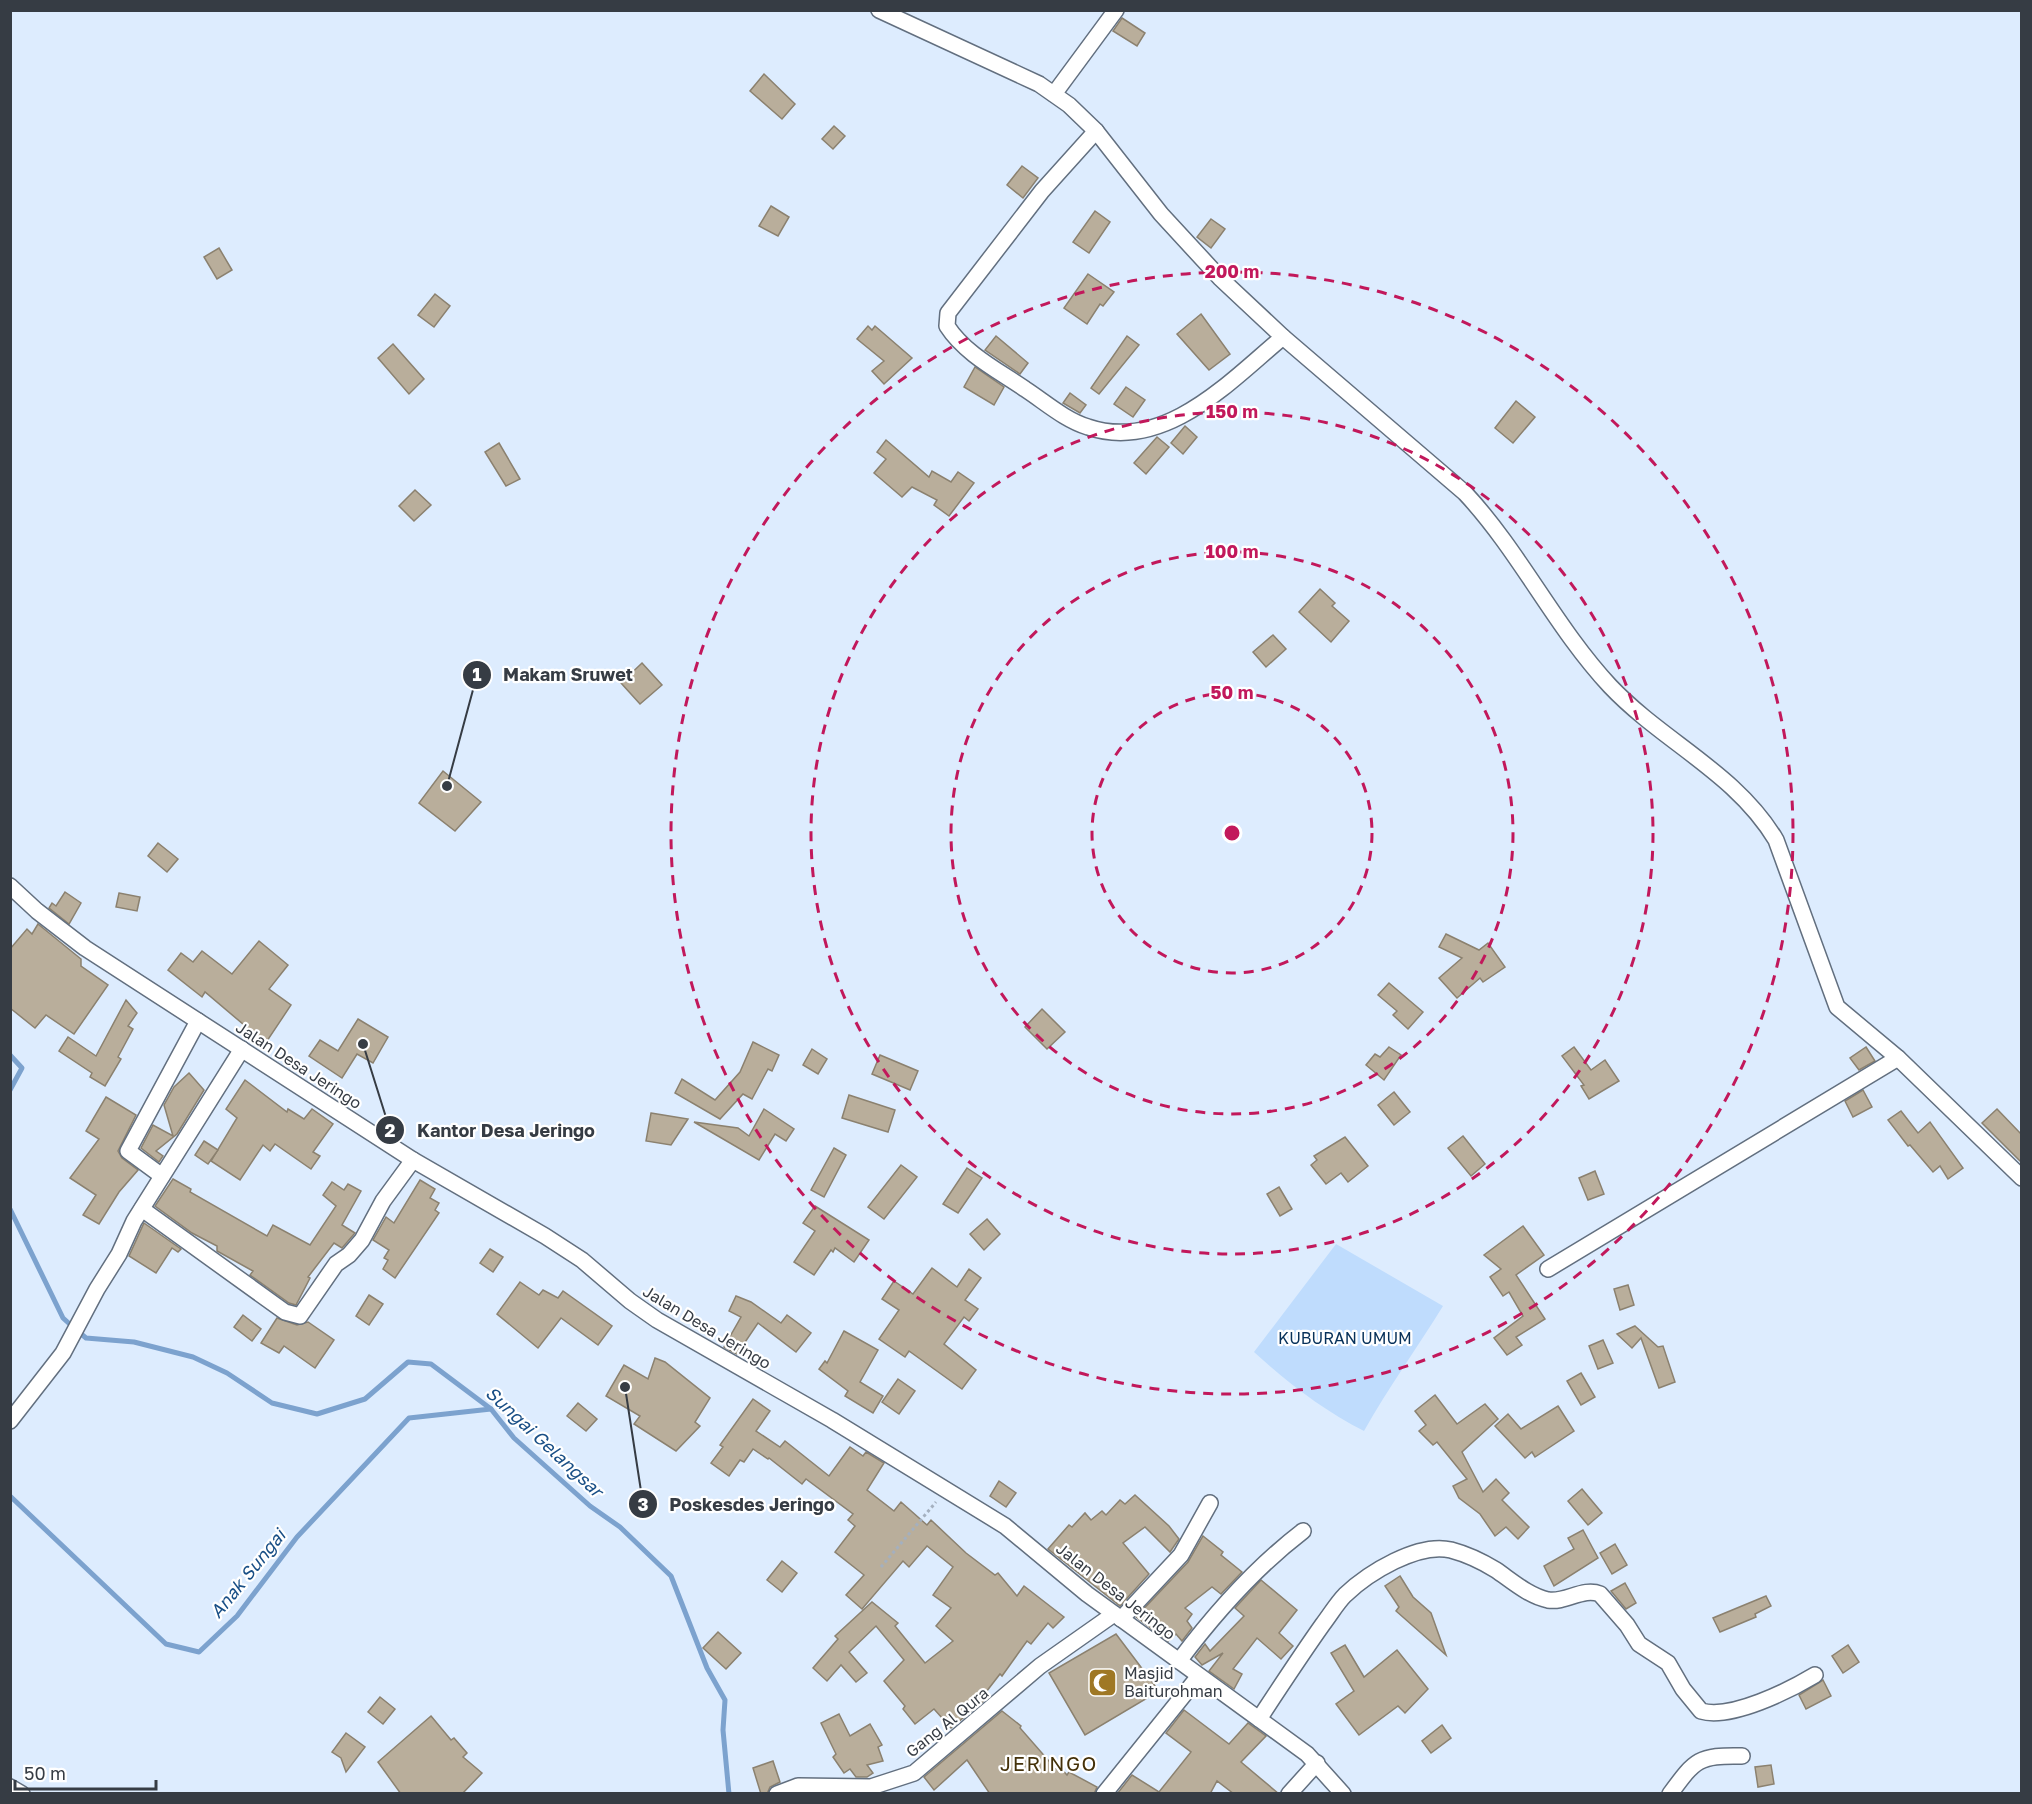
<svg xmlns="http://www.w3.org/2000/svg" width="2032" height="1804" viewBox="0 0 2032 1804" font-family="'Golos Text',sans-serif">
  <rect width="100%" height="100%" fill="#ddecfe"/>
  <path fill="#bfdcfd" d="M 1336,1244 L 1443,1306 C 1417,1348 1388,1388 1364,1431 C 1323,1410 1288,1383 1254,1352 Z"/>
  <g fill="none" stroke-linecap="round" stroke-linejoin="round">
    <g stroke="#7ca2ce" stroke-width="5">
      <path d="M 10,1055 L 22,1068 L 10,1090"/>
      <path d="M 10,1209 L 63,1318 L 73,1327"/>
      <path d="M 80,1333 L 86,1338 L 134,1342 L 193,1357 L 227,1373 L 272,1403 L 317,1414 L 365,1399 L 408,1362 L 431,1364 L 491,1409 L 514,1438 L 590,1506 L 620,1527 L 671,1576 L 707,1668 L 725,1700 L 723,1730 L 729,1794"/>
      <path d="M 10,1496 L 166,1644 L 199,1652 L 237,1616 L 297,1537 L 409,1418 L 491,1409"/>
    </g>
  </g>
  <g fill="#b9ae9b" stroke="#8b816f" stroke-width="1.5">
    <path d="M 1122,18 L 1145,33 L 1137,46 L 1113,31 Z"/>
    <path d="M 764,74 L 795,104 L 782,119 L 750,91 Z"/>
    <path d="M 834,126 L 845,136 L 833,149 L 822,139 Z"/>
    <path d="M 1022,166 L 1038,178 L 1023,198 L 1007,185 Z"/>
    <path d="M 771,206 L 789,217 L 778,236 L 759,226 Z"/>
    <path d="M 1095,211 L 1110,222 L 1089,253 L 1073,242 Z"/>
    <path d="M 1211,219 L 1225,229 L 1211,248 L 1197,237 Z"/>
    <path d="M 219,248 L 232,270 L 217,279 L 204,257 Z"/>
    <path d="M 1088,274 L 1114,292 L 1103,306 L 1100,304 L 1087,324 L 1064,308 Z"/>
    <path d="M 435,294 L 450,306 L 434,327 L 418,315 Z"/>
    <path d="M 1201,314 L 1230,354 L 1209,370 L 1177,334 Z"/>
    <path d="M 868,326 L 872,330 L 875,326 L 912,358 L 884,384 L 872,371 L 884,361 L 857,339 Z"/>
    <path d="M 996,336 L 1028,363 L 1020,374 L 985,350 Z"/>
    <path d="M 1127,336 L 1139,345 L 1099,394 L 1091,388 Z"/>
    <path d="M 393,344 L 424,379 L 409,394 L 378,358 Z"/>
    <path d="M 975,367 L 1004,387 L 994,405 L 964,387 Z"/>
    <path d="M 1126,387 L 1145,400 L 1133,417 L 1114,404 Z"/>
    <path d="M 1070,393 L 1086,405 L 1080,413 L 1063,403 Z"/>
    <path d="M 1516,401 L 1535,417 L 1513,443 L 1495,428 Z"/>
    <path d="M 1185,426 L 1197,437 L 1183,454 L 1171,443 Z"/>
    <path d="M 1157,437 L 1169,447 L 1146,474 L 1134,463 Z"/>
    <path d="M 886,440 L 929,477 L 932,471 L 951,482 L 958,472 L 974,483 L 949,516 L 934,505 L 937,500 L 912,487 L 902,497 L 874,473 L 886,459 L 877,452 Z"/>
    <path d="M 499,443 L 520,479 L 506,486 L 485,452 Z"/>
    <path d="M 415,490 L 431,505 L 414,521 L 399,506 Z"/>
    <path d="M 1320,589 L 1335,603 L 1332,606 L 1349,621 L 1331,642 L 1299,612 Z"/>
    <path d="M 1273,635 L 1286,649 L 1266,667 L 1253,652 Z"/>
    <path d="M 642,663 L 662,685 L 640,704 L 621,683 Z"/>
    <path d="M 443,771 L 481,802 L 455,831 L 419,803 Z"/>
    <path d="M 158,843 L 178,859 L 167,872 L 148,856 Z"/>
    <path d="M 65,892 L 81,903 L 69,924 L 49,908 L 52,903 L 56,906 Z"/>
    <path d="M 119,893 L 140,897 L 137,911 L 116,907 Z"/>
    <path d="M 38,924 L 81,959 L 81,966 L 108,985 L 74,1034 L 46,1015 L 35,1028 L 10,1008 L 10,949 L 27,929 L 32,934 Z"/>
    <path d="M 1446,934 L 1479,950 L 1488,943 L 1505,967 L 1483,982 L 1480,978 L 1457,998 L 1439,978 L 1462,958 L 1439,947 Z"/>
    <path d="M 259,941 L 288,965 L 269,989 L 291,1005 L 263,1047 L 246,1036 L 250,1030 L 205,992 L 202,997 L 168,970 L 181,953 L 193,962 L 202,951 L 232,974 Z"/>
    <path d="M 1389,983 L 1423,1012 L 1408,1029 L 1393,1015 L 1397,1011 L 1378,995 Z"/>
    <path d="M 126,1000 L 137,1013 L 128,1026 L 133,1029 L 118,1057 L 121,1059 L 105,1086 L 90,1077 L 92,1073 L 59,1051 L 68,1037 L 96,1056 Z"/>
    <path d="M 1042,1009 L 1065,1032 L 1047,1049 L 1025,1027 Z"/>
    <path d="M 358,1019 L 388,1037 L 373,1063 L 357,1054 L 342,1078 L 309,1056 L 320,1040 L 338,1051 Z"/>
    <path d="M 753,1042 L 779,1055 L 772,1071 L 768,1069 L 752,1099 L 743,1094 L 720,1119 L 675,1093 L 682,1079 L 715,1100 L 740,1072 Z"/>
    <path d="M 1389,1047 L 1401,1055 L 1384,1080 L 1366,1065 L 1375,1054 L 1380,1057 Z"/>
    <path d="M 1574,1047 L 1591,1070 L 1605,1060 L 1619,1081 L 1589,1099 L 1581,1086 L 1584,1085 L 1562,1056 Z"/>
    <path d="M 1866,1047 L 1875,1061 L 1859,1070 L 1850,1058 Z"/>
    <path d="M 812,1049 L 827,1059 L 818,1074 L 803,1065 Z"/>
    <path d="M 880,1055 L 918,1071 L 910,1090 L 872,1074 Z"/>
    <path d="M 189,1073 L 204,1090 L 177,1134 L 156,1151 L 163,1156 L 159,1162 L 141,1148 L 153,1125 L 173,1136 L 164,1105 L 174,1087 Z"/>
    <path d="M 245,1080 L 287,1112 L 288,1109 L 304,1119 L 312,1109 L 333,1124 L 313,1152 L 320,1156 L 311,1169 L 275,1144 L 270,1151 L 263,1145 L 240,1180 L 211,1161 L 237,1118 L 226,1109 Z"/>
    <path d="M 1863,1090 L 1872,1107 L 1853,1117 L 1845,1101 Z"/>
    <path d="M 1394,1092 L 1410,1112 L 1394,1125 L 1378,1105 Z"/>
    <path d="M 849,1095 L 895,1110 L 888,1132 L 842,1118 Z"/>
    <path d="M 106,1097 L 136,1115 L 118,1151 L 122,1158 L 138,1170 L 119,1192 L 99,1224 L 83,1215 L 96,1195 L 70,1178 L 99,1139 L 86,1131 Z"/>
    <path d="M 764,1109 L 794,1129 L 786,1141 L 775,1134 L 759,1160 L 694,1122 L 738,1128 L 749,1136 Z"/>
    <path d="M 1997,1109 L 2022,1135 L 2022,1163 L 1982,1123 Z"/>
    <path d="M 1901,1111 L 1918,1133 L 1930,1122 L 1963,1168 L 1948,1179 L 1940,1166 L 1933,1172 L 1910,1145 L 1908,1146 L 1888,1120 Z"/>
    <path d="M 651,1113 L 688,1119 L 671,1145 L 646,1141 Z"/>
    <path d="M 1463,1136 L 1485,1164 L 1471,1176 L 1448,1148 Z"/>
    <path d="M 1345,1137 L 1368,1166 L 1348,1182 L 1341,1173 L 1326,1184 L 1311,1165 L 1317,1160 L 1314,1156 Z"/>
    <path d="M 204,1141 L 218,1150 L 208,1164 L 195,1155 Z"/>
    <path d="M 834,1148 L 846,1155 L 824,1197 L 811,1190 Z"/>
    <path d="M 901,1165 L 917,1177 L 884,1219 L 868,1207 Z"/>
    <path d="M 967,1168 L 982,1178 L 958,1213 L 943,1204 Z"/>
    <path d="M 1595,1171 L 1604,1194 L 1588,1200 L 1579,1178 Z"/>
    <path d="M 173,1179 L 191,1189 L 190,1192 L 267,1236 L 273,1225 L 310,1245 L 336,1206 L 323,1195 L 332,1182 L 344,1190 L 348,1184 L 361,1191 L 342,1225 L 355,1233 L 342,1248 L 334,1243 L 308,1277 L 310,1278 L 296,1305 L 289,1303 L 250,1275 L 253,1271 L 217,1251 L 217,1246 L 192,1233 L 155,1206 Z"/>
    <path d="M 420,1180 L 435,1189 L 430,1198 L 439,1203 L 435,1210 L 439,1213 L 395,1278 L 383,1269 L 388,1260 L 384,1258 L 389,1250 L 373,1240 L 386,1217 L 394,1223 Z"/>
    <path d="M 1279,1187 L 1292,1209 L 1280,1216 L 1267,1194 Z"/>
    <path d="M 815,1206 L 869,1240 L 854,1262 L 835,1248 L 833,1252 L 831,1250 L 814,1275 L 794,1262 L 815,1231 L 803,1223 Z"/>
    <path d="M 987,1219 L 1000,1234 L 984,1250 L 970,1234 Z"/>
    <path d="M 144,1223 L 181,1249 L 178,1252 L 172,1248 L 156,1273 L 129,1256 Z"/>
    <path d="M 1523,1226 L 1544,1255 L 1516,1275 L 1545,1319 L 1516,1337 L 1522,1345 L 1507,1355 L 1494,1338 L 1523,1316 L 1509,1292 L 1503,1296 L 1490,1277 L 1501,1269 L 1484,1255 Z"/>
    <path d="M 490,1249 L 503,1257 L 493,1272 L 480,1263 Z"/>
    <path d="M 932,1268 L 957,1287 L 969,1269 L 981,1278 L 965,1300 L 978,1309 L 969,1321 L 964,1317 L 944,1344 L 976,1370 L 962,1389 L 909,1351 L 905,1357 L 879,1339 L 899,1310 L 882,1299 L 894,1281 L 913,1294 Z"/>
    <path d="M 520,1282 L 539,1295 L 543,1290 L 558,1298 L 563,1291 L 612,1326 L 598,1345 L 561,1318 L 538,1348 L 497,1314 Z"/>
    <path d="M 1628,1285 L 1634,1305 L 1620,1310 L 1614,1289 Z"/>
    <path d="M 369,1295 L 383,1304 L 369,1325 L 356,1316 Z"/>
    <path d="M 736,1296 L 751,1302 L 781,1323 L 787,1315 L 811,1333 L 796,1352 L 758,1323 L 737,1354 L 733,1352 L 724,1347 L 741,1317 L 729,1311 Z"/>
    <path d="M 243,1315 L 261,1329 L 252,1341 L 234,1327 Z"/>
    <path d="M 277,1318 L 297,1325 L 308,1322 L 334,1340 L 315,1368 L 284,1346 L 279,1353 L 261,1343 Z"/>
    <path d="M 1635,1326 L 1658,1347 L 1663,1346 L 1675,1382 L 1659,1388 L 1641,1338 L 1632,1348 L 1617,1334 Z"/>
    <path d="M 844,1331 L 878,1350 L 860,1382 L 883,1396 L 873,1413 L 845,1396 L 848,1391 L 819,1369 L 825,1361 L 827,1363 Z"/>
    <path d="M 1603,1340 L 1613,1363 L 1598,1369 L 1589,1346 Z"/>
    <path d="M 655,1358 L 665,1362 L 710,1398 L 695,1422 L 700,1426 L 676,1451 L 634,1424 L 640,1416 L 606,1396 L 624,1365 L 648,1379 Z"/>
    <path d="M 1581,1373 L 1595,1397 L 1581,1405 L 1567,1381 Z"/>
    <path d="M 898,1379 L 915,1391 L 899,1414 L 882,1402 Z"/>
    <path d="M 1435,1395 L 1457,1424 L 1485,1404 L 1498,1419 L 1462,1452 L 1483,1492 L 1496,1479 L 1509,1493 L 1502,1500 L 1529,1527 L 1518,1539 L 1506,1527 L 1495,1536 L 1480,1514 L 1459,1498 L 1453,1486 L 1467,1479 L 1437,1442 L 1433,1445 L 1419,1431 L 1426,1425 L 1415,1411 Z"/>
    <path d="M 753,1399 L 770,1411 L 756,1431 L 780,1447 L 785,1441 L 829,1476 L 850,1447 L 863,1456 L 866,1452 L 884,1463 L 867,1490 L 894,1511 L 901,1502 L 927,1525 L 931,1520 L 966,1553 L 995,1575 L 998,1573 L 1017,1596 L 1024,1586 L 1064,1617 L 1053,1628 L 1048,1623 L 1031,1644 L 1027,1641 L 1002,1676 L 1000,1674 L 983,1696 L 986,1699 L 951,1728 L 934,1709 L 915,1724 L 903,1709 L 905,1706 L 884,1681 L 904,1660 L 876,1626 L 849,1652 L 867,1673 L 856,1682 L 841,1665 L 827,1681 L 813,1668 L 838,1639 L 835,1636 L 872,1602 L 898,1623 L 895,1626 L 925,1663 L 953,1641 L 936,1626 L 951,1608 L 933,1595 L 953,1567 L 927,1546 L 909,1567 L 903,1561 L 862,1609 L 846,1595 L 864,1575 L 835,1552 L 855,1526 L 848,1520 L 853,1514 L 806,1479 L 802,1484 L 769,1458 L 768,1459 L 753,1449 L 744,1462 L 740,1460 L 729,1476 L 711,1463 L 723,1447 L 720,1445 Z"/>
    <path d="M 578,1403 L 597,1419 L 586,1431 L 567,1416 Z"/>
    <path d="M 1558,1406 L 1574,1431 L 1535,1457 L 1532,1452 L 1525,1458 L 1495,1426 L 1508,1414 L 1521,1429 Z"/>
    <path d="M 999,1481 L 1016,1493 L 1006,1507 L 990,1496 Z"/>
    <path d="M 1582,1489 L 1602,1513 L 1588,1525 L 1568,1501 Z"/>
    <path d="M 1135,1495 L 1169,1526 L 1179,1539 L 1170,1552 L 1145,1527 L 1123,1543 L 1149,1574 L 1120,1606 L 1048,1549 L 1069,1525 L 1072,1527 L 1085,1513 L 1091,1520 L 1102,1511 L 1106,1515 L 1120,1500 L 1125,1504 Z"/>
    <path d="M 1583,1530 L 1598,1558 L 1554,1586 L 1544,1566 L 1574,1549 L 1568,1538 Z"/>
    <path d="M 1203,1536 L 1223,1552 L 1221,1555 L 1242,1572 L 1221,1594 L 1212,1587 L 1185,1608 L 1192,1614 L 1187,1621 L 1192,1628 L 1182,1641 L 1176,1634 L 1168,1641 L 1136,1617 L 1188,1562 Z"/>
    <path d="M 1615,1544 L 1627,1565 L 1612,1574 L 1600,1553 Z"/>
    <path d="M 782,1561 L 797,1573 L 782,1592 L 767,1580 Z"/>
    <path d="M 1400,1576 L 1413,1597 L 1431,1613 L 1446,1655 L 1396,1611 L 1399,1607 L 1385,1586 Z"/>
    <path d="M 1261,1580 L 1297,1610 L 1279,1633 L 1293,1646 L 1281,1659 L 1257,1638 L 1233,1669 L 1242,1674 L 1234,1689 L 1209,1671 L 1223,1653 L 1202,1665 L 1195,1657 L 1205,1644 L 1210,1651 L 1244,1616 L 1235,1608 Z"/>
    <path d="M 1625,1583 L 1636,1603 L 1626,1609 L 1611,1591 Z"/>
    <path d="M 1766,1596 L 1771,1606 L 1755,1614 L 1756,1617 L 1720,1632 L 1713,1618 Z"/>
    <path d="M 718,1632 L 741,1653 L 726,1669 L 703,1648 Z"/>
    <path d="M 1116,1634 L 1159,1691 L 1085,1735 L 1049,1673 Z"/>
    <path d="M 1345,1645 L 1364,1677 L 1397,1650 L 1428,1689 L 1405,1713 L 1398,1706 L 1359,1735 L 1336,1704 L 1354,1691 L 1331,1653 Z"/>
    <path d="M 1848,1645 L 1859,1662 L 1843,1673 L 1832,1656 Z"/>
    <path d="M 1823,1680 L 1831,1696 L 1806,1709 L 1799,1695 Z"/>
    <path d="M 380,1697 L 395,1709 L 383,1724 L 368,1712 Z"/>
    <path d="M 1184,1710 L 1229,1744 L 1248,1723 L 1266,1736 L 1241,1762 L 1279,1794 L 1234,1794 L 1217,1781 L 1210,1794 L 1117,1794 L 1132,1775 L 1159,1792 L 1191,1752 L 1166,1733 Z"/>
    <path d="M 1002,1711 L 1021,1726 L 1020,1728 L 1055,1768 L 1058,1765 L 1067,1775 L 1069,1772 L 1097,1787 L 1094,1794 L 990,1794 L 967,1760 L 934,1790 L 924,1777 Z"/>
    <path d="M 839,1714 L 850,1736 L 870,1724 L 882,1745 L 878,1747 L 883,1761 L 867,1765 L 873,1773 L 867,1777 L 856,1777 L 850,1769 L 844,1773 L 833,1757 L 836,1754 L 821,1723 Z"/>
    <path d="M 431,1716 L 451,1740 L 454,1738 L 467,1753 L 463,1757 L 482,1773 L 462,1794 L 401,1794 L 378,1762 Z"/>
    <path d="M 1442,1725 L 1451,1738 L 1431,1753 L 1422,1741 Z"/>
    <path d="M 346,1733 L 365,1747 L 346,1772 L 341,1758 L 332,1752 Z"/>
    <path d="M 773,1761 L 780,1782 L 770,1787 L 767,1794 L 761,1794 L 753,1768 Z"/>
    <path d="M 1771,1765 L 1774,1784 L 1758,1787 L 1755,1767 Z"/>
  </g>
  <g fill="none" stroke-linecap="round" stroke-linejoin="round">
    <defs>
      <g id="minor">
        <path d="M 879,10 L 1039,84 L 1069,105 L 1096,131 L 1161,214 L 1220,278 L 1283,337 L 1465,493 C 1520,552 1555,627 1610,686 C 1663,742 1736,773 1776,840 L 1837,1007 L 1898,1058 L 2022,1178"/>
        <path d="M 1054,94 L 1116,10"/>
        <path d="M 1096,131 L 1042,191 L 948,313 L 947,326 C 965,354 999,371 1025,389 C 1045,402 1065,420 1088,427 C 1165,453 1231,380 1283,337"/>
        <path d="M 10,886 L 37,911 L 85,948 L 413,1160 L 545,1236 L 582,1260 L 630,1301 L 657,1320 L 832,1420 L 1005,1526 L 1087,1594 L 1307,1754 L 1343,1794"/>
        <path d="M 162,1176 L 128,1151 L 198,1021"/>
        <path d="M 142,1209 L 285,1312 L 300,1316 L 336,1264 L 349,1255 L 362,1240 L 383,1201 L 413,1160"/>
        <path d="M 1548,1269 L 1898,1058"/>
        <path d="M 10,1421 L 63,1353 L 97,1289 L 119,1254 L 134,1221 L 242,1049"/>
        <path d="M 1121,1619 L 1181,1555 L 1210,1503"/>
        <path d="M 1179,1661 C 1215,1613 1256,1567 1303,1531"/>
        <path d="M 1259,1719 C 1280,1687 1301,1655 1323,1624 C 1330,1615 1337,1603 1345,1595 C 1368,1573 1418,1542 1451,1550 C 1466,1554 1483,1562 1496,1570 C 1512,1581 1529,1596 1548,1600 C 1566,1603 1583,1587 1600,1594 L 1627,1625 L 1639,1644 L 1668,1663 L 1683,1689 L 1701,1711 C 1731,1720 1790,1690 1815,1675"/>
        <path d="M 10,1787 L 22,1794"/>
        <path d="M 777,1794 L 798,1786 L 871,1787 L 914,1773 L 1040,1666 L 1114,1614"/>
        <path d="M 1104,1794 L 1199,1676"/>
        <path d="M 1289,1794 L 1317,1763"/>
        <path d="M 1670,1794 C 1695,1760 1698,1755 1742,1756"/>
      </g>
    </defs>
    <use href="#minor" stroke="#626f7f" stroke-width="18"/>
    <path stroke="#a4b0bf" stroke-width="3" stroke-dasharray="3 3" stroke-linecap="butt" d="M 881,1567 L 936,1502"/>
    <use href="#minor" stroke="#fff" stroke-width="15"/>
  </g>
  <g fill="none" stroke="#c2185b" stroke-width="3" stroke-dasharray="10 8">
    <circle cx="1232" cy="833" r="140"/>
    <circle cx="1232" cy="833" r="281"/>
    <circle cx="1232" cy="833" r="421"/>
    <circle cx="1232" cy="833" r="561"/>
  </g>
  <defs>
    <symbol id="mosque-square" viewBox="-11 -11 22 22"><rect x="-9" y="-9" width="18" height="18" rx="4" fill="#9f7825" stroke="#fff"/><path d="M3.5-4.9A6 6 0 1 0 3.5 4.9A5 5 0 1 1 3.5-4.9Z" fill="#fff"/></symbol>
  </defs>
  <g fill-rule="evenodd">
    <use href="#mosque-square" x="1086" y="1666" width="33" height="33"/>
  </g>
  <g text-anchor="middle" stroke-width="4.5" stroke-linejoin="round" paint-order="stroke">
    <g font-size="16" fill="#363c44" stroke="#fff">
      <text transform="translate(299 1065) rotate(33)" y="6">Jalan Desa Jeringo</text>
      <text transform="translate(707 1327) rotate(31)" y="6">Jalan Desa Jeringo</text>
      <text transform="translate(1116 1591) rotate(38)" y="6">Jalan Desa Jeringo</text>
      <text transform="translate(947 1722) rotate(-39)" y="6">Gang Al Qura</text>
    </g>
    <g font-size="16" fill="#07315a" stroke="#fff">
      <text x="1345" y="1344">KUBURAN UMUM</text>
    </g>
    <g font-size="16" fill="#363c44" stroke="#fff" text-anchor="start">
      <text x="1124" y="1679">Masjid<tspan x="1124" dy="18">Baiturohman</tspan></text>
    </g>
    <g font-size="18" font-style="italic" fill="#194f86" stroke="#fff">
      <text transform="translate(544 1442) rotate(43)" y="6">Sungai Gelangsar</text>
      <text transform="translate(248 1574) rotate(-51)" y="6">Anak Sungai</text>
    </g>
    <g font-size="20" letter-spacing="1.5" fill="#443109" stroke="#fff">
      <text x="1049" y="1771">JERINGO</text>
    </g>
  </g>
  <circle cx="1232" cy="833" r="9" fill="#c2185b" stroke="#fff" stroke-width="3"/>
  <g font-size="18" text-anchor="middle" font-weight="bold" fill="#c2185b" stroke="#fff" stroke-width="4.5" stroke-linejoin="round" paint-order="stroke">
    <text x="1232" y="278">200 m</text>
    <text x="1232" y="418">150 m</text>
    <text x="1232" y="558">100 m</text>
    <text x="1232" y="699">50 m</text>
  </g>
  <path fill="none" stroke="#363c44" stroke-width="2" d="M447 786L477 675M363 1044L390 1130M625 1387L643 1504"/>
  <g fill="#363c44" stroke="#fff" stroke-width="2">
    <circle cx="447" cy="786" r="6"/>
    <circle cx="363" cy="1044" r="6"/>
    <circle cx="625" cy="1387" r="6"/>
    <circle cx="477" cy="675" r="15"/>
    <circle cx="390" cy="1130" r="15"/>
    <circle cx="643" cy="1504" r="15"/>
  </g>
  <g font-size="18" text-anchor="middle" font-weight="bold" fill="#fff">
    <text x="477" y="681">1</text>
    <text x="390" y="1137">2</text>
    <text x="643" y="1511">3</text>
  </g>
  <g font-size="18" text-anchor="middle" font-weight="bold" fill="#363c44" stroke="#fff" stroke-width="4.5" stroke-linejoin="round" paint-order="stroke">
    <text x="568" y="681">Makam Sruwet</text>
    <text x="506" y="1137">Kantor Desa Jeringo</text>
    <text x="752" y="1511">Poskesdes Jeringo</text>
  </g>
  <rect width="2032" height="1804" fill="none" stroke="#363c44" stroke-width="24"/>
  <path d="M15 1780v9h141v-9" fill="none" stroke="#363c44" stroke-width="3"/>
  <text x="24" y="1780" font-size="18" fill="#363c44" stroke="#ffffff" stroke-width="4.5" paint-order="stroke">50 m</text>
</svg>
